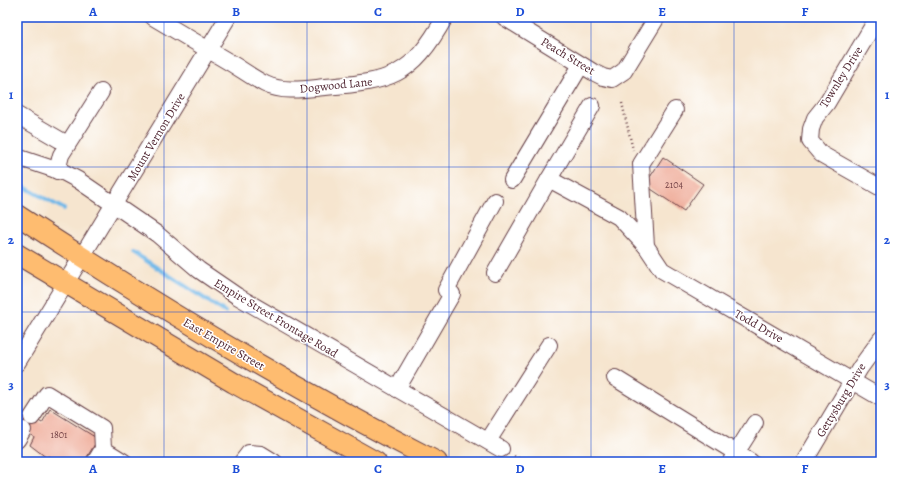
<svg xmlns="http://www.w3.org/2000/svg" width="898" height="479" viewBox="0 0 898 479" font-family="Alegreya,serif">
  <rect width="100%" height="100%" fill="#fff"/>
  <filter id="ink" filterUnits="userSpaceOnUse"><feTurbulence type="fractalNoise" baseFrequency=".025" numOctaves="2"/><feDisplacementMap in="SourceGraphic" scale="8" xChannelSelector="R" yChannelSelector="G"/><feConvolveMatrix kernelMatrix="1 2 1 2 8 2 1 2 1" color-interpolation-filters="sRGB"/></filter>
  <filter id="wash" filterUnits="userSpaceOnUse"><feTurbulence type="fractalNoise" baseFrequency=".012" numOctaves="4" result="noise"/><feDisplacementMap in="SourceGraphic" scale="16" xChannelSelector="R" yChannelSelector="G"/><feGaussianBlur stdDeviation="0.9" result="paint"/><feColorMatrix in="noise" values="0 0 0 0 0 0 0 0 0 0 0 0 0 0 0 0 0 1.4 0 .05"/><feComposite in="paint" operator="in"/></filter>
  <g filter="url(#wash)">
    <rect width="100%" height="100%" fill="#f6e5cf"/>
    <g fill="none" stroke-linecap="round" stroke-linejoin="round">
      <g stroke="#70b8e8" stroke-width="4">
        <path d="M 17,183 L 64,209"/>
        <path d="M 133,252 L 225,312"/>
      </g>
    </g>
    <g id="blocks">
      <g fill="#efac99">
        <path d="M 663,157 L 703,184 L 684,211 L 645,185 Z"/>
        <path d="M 50,409 L 98,439 L 84,462 L 57,462 L 48,456 L 47,458 L 30,445 L 34,437 L 17,426 L 17,418 L 22,411 L 42,423 Z"/>
      </g>
    </g>
  </g>
  <g filter="url(#ink)">
    <use href="#blocks" fill-opacity="0" stroke="#643d44" stroke-width="1"/>
    <g fill="none" stroke-linecap="round" stroke-linejoin="round">
      <defs>
        <g id="minor">
          <path d="M 153,17 C 178,32 204,47 229,62 C 241,69 253,78 265,84 C 284,93 305,89 325,87 C 391,81 411,78 445,17"/>
          <path d="M 504,17 L 593,72 L 603,77 L 612,79 L 624,71 L 657,17"/>
          <path d="M 878,17 L 827,103 L 815,118 L 811,129 L 810,141 L 821,154 L 881,188"/>
          <path d="M 592,106 L 549,179 L 619,217 L 646,246 L 662,270 L 881,398"/>
          <path d="M 17,115 L 67,144"/>
          <path d="M 17,157 L 65,173 L 78,180 L 157,234 L 199,270 L 237,296 L 501,449"/>
          <path d="M 57,171 L 61,155 L 101,92"/>
          <path d="M 512,180 L 581,65"/>
          <path d="M 646,246 L 641,164 L 675,110"/>
          <path d="M 495,273 L 549,179"/>
          <path d="M 17,363 L 228,17"/>
          <path d="M 615,378 L 751,462"/>
          <path d="M 397,389 L 452,294 L 446,290 L 495,201"/>
          <path d="M 32,417 L 47,394 L 102,428 L 103,449"/>
          <path d="M 17,440 L 23,430"/>
          <path d="M 488,441 L 549,345"/>
          <path d="M 731,461 L 755,423"/>
          <path d="M 95,462 L 103,449 L 124,462"/>
          <path d="M 242,462 L 249,453 L 261,454 L 274,462"/>
          <path d="M 804,462 L 860,368 L 881,339"/>
        </g>
        <g id="major">
          <path d="M 17,215 C 153,304 293,388 437,462"/>
          <path d="M 17,254 L 234,383 L 376,462"/>
        </g>
      </defs>
      <use href="#minor" stroke="#643d44" stroke-width="18"/>
      <use href="#major" stroke="#643d44" stroke-width="22"/>
      <g stroke="#643d44" stroke-width="2.5" stroke-dasharray="1 3" stroke-linecap="butt">
        <path d="M 622,103 L 633,150"/>
        <path d="M 514,456 L 526,462"/>
      </g>
      <use href="#minor" stroke="#fff" stroke-width="16"/>
      <use href="#major" stroke="#febc70" stroke-width="20"/>
    </g>
  </g>
  <path fill="none" stroke="#1d4ed8" stroke-width="1" stroke-opacity="0.55" d="M 164,17 L 164,462M 307,17 L 307,462M 449,17 L 449,462M 591,17 L 591,462M 734,17 L 734,462M 17,167 L 881,167M 17,312 L 881,312"/>
  <g text-anchor="middle" stroke-width="3" stroke-linejoin="round" paint-order="stroke">
    <g font-size="10" fill="#734246">
      <text x="674" y="188">2104</text>
      <text x="59" y="438">1801</text>
    </g>
    <g font-size="12" fill="#4a1f2b" stroke="#fff">
      <text transform="translate(568 56) rotate(31)" y="4">Peach Street</text>
      <text transform="translate(841 77) rotate(-58)" y="4">Townley Drive</text>
      <text transform="translate(336 85) rotate(-6)" y="4">Dogwood Lane</text>
      <text transform="translate(156 137) rotate(-59)" y="4">Mount Vernon Drive</text>
      <text transform="translate(276 318) rotate(31)" y="4">Empire Street Frontage Road</text>
      <text transform="translate(759 326) rotate(30)" y="4">Todd Drive</text>
      <text transform="translate(224 344) rotate(30)" y="4">East Empire Street</text>
      <text transform="translate(841 400) rotate(-59)" y="4">Gettysburg Drive</text>
    </g>
  </g>
  <rect width="898" height="479" fill="none" stroke="#fff" stroke-width="44"/>
  <rect x="22" y="22" width="854" height="435" fill="none" stroke="#1d4ed8" stroke-width="1.5"/>
  <g font-size="13" text-anchor="middle" font-weight="bold" fill="#1d4ed8">
    <text x="93" y="16">A</text>
    <text x="236" y="16">B</text>
    <text x="378" y="16">C</text>
    <text x="520" y="16">D</text>
    <text x="662" y="16">E</text>
    <text x="805" y="16">F</text>
    <text x="11" y="99">1</text>
    <text x="887" y="99">1</text>
    <text x="11" y="244">2</text>
    <text x="887" y="244">2</text>
    <text x="11" y="389">3</text>
    <text x="887" y="389">3</text>
    <text x="93" y="473">A</text>
    <text x="236" y="473">B</text>
    <text x="378" y="473">C</text>
    <text x="520" y="473">D</text>
    <text x="662" y="473">E</text>
    <text x="805" y="473">F</text>
  </g>
</svg>
